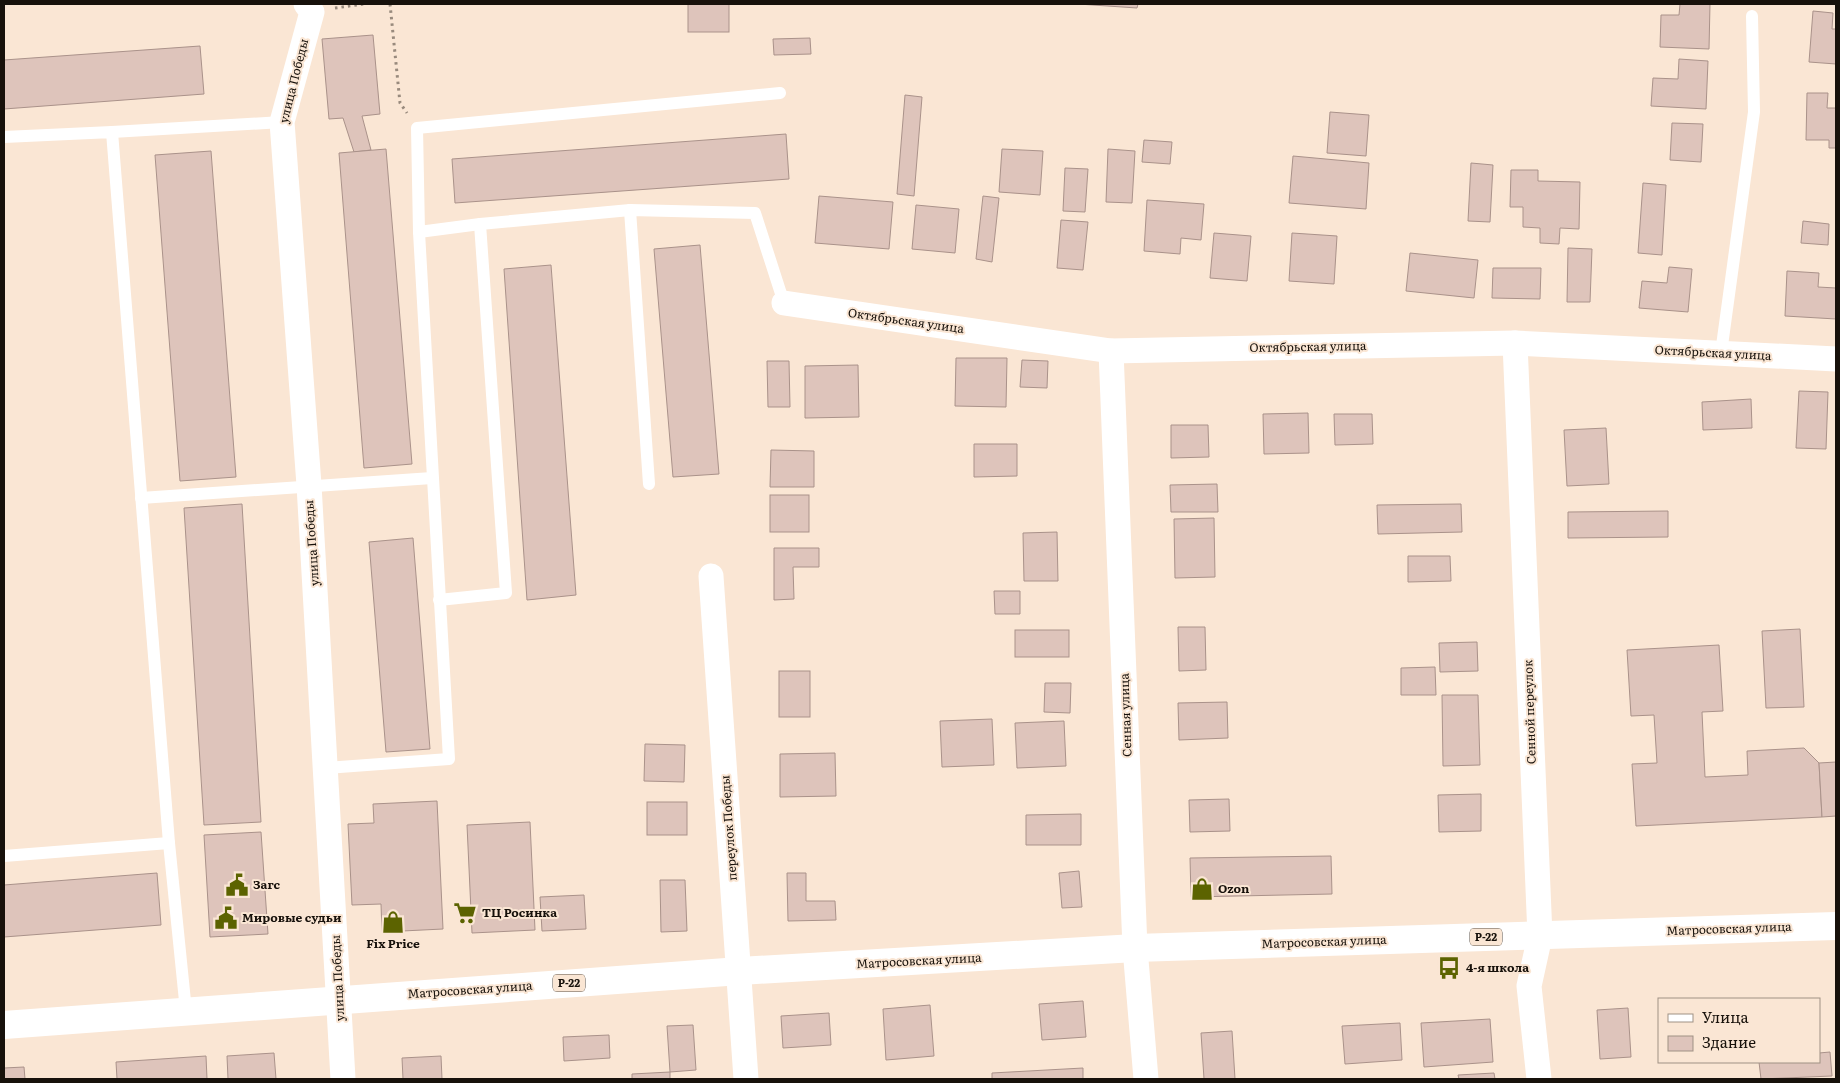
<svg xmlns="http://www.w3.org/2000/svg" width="1840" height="1083" viewBox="0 0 1840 1083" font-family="Literata,serif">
  <rect width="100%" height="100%" fill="#fae6d4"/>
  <g fill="#dec4bb" stroke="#aa928a">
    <rect x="688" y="4" width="41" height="28"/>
    <path d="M 1078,4 L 1138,4 L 1137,8 Z"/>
    <path d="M 1680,4 L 1710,4 L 1709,49 L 1660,47 L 1661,15 L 1679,15 Z"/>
    <path d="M 1813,11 L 1833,13 L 1832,29 L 1836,29 L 1836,64 L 1809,62 Z"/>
    <path d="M 373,35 L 380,114 L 362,116 L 371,150 L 354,152 L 343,118 L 329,119 L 322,39 Z"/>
    <path d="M 810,38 L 811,54 L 774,55 L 773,39 Z"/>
    <path d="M 200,46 L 204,94 L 4,109 L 4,60 Z"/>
    <path d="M 1679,59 L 1708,61 L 1706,109 L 1651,106 L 1653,78 L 1678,79 Z"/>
    <path d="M 1807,93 L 1828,93 L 1827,108 L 1836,108 L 1836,148 L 1829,148 L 1829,140 L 1806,140 Z"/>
    <path d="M 905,95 L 922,97 L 914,196 L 897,194 Z"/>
    <path d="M 1330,112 L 1369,115 L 1366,156 L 1327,153 Z"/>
    <path d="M 1672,123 L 1703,124 L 1701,162 L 1670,160 Z"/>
    <path d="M 786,134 L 789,179 L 455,203 L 452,159 Z"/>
    <path d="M 1144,140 L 1172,142 L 1170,164 L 1142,162 Z"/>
    <path d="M 386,149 L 412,464 L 364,468 L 339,153 Z"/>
    <path d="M 1002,149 L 1043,151 L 1040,195 L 999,192 Z"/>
    <path d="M 1108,149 L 1135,151 L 1132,203 L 1106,202 Z"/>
    <path d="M 211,151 L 236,477 L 180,481 L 155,155 Z"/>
    <path d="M 1293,156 L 1369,163 L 1366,209 L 1289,203 Z"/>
    <path d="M 1471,163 L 1493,165 L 1490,222 L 1468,221 Z"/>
    <path d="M 1065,168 L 1088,169 L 1085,212 L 1063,211 Z"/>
    <path d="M 1511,170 L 1538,170 L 1538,181 L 1580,182 L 1579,229 L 1560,228 L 1559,244 L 1540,243 L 1540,228 L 1523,227 L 1523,207 L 1510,207 Z"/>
    <path d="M 1643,183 L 1666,185 L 1662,255 L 1638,253 Z"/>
    <path d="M 819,196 L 893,202 L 889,249 L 815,243 Z"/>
    <path d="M 983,196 L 999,198 L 992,262 L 976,259 Z"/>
    <path d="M 1147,200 L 1204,204 L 1201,240 L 1181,238 L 1180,254 L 1144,251 Z"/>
    <path d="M 916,205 L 959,209 L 955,253 L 912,249 Z"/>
    <path d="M 1061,220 L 1088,222 L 1083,270 L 1057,268 Z"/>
    <path d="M 1803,221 L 1829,224 L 1828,245 L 1801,243 Z"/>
    <path d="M 1214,233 L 1251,236 L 1247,281 L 1210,278 Z"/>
    <path d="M 1292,233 L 1337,236 L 1334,284 L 1289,281 Z"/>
    <path d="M 700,245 L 719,474 L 673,477 L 654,249 Z"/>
    <path d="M 1568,248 L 1592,249 L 1590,302 L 1567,302 Z"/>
    <path d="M 1410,253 L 1478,260 L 1474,298 L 1406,291 Z"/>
    <path d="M 551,265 L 576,595 L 527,600 L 504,269 Z"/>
    <path d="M 1669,267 L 1692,269 L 1688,312 L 1639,308 L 1642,281 L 1667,283 Z"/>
    <path d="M 1493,268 L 1541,268 L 1540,299 L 1492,298 Z"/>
    <path d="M 1787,271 L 1819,273 L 1818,287 L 1836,288 L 1836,319 L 1785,316 Z"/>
    <path d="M 956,358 L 1007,358 L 1006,407 L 955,406 Z"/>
    <path d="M 1022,360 L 1048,361 L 1047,388 L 1020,387 Z"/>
    <path d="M 767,361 L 789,361 L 790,407 L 768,407 Z"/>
    <path d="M 858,365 L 859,417 L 805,418 L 805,366 Z"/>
    <path d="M 1799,391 L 1828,392 L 1826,449 L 1796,448 Z"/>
    <path d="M 1751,399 L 1752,428 L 1703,430 L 1702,402 Z"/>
    <path d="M 1308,413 L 1309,453 L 1264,454 L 1263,414 Z"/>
    <path d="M 1334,414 L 1372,414 L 1373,444 L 1335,445 Z"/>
    <path d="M 1171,425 L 1208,425 L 1209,457 L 1171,458 Z"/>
    <path d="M 1606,428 L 1609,484 L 1567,486 L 1564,430 Z"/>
    <path d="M 974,444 L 1017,444 L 1017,476 L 974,477 Z"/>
    <path d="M 771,450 L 814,451 L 814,487 L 770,487 Z"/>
    <path d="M 1217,484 L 1218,512 L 1171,512 L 1170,485 Z"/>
    <rect x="770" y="495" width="39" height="37"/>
    <path d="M 242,504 L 261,822 L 204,825 L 184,508 Z"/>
    <path d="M 1461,504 L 1462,532 L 1378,534 L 1377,505 Z"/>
    <path d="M 1668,511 L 1668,537 L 1568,538 L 1568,512 Z"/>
    <path d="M 1214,518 L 1215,577 L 1175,578 L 1174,519 Z"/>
    <path d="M 1057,532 L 1058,581 L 1024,581 L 1023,533 Z"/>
    <path d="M 413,538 L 430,749 L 386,752 L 369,542 Z"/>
    <path d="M 774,548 L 819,548 L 819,567 L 793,567 L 794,599 L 774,600 Z"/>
    <path d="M 1408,556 L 1450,556 L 1451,581 L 1408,582 Z"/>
    <path d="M 994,591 L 1020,591 L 1020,614 L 995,614 Z"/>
    <path d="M 1178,627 L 1205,627 L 1206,670 L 1179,671 Z"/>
    <path d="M 1800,629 L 1804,707 L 1766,708 L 1762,631 Z"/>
    <rect x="1015" y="630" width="54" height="27"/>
    <path d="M 1477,642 L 1478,671 L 1440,672 L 1439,643 Z"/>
    <path d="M 1719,645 L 1723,711 L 1702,712 L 1705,777 L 1748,775 L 1747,751 L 1804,748 L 1819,763 L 1822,817 L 1636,826 L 1632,764 L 1657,763 L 1654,715 L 1631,716 L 1627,650 Z"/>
    <path d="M 1435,667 L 1436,695 L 1401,695 L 1401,668 Z"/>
    <rect x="779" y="671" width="31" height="46"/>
    <path d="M 1045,683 L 1071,683 L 1070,713 L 1044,712 Z"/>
    <path d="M 1442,695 L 1478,695 L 1480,765 L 1443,766 Z"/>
    <path d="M 1227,702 L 1228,738 L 1179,740 L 1178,703 Z"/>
    <path d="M 992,719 L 994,765 L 942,767 L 940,721 Z"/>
    <path d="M 1064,721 L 1066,766 L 1017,768 L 1015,723 Z"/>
    <path d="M 645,744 L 685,745 L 684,782 L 644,781 Z"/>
    <path d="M 835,753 L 836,796 L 780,797 L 780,754 Z"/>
    <path d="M 1836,762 L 1836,816 L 1822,817 L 1819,763 Z"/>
    <path d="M 1481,794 L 1481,831 L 1439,832 L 1438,795 Z"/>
    <path d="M 1229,799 L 1230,831 L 1190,832 L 1189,800 Z"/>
    <path d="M 437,801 L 443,929 L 382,932 L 381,904 L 352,905 L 348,824 L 374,823 L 373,804 Z"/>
    <rect x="647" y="802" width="40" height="33"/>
    <path d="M 1081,814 L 1081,845 L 1026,845 L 1026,815 Z"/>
    <path d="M 530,822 L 535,930 L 472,933 L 467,825 Z"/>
    <path d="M 261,832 L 268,934 L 210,937 L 204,835 Z"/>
    <path d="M 1331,856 L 1332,894 L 1191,897 L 1190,858 Z"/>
    <path d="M 1079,871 L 1082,907 L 1062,908 L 1059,873 Z"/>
    <path d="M 157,873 L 161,925 L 4,937 L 4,885 Z"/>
    <path d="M 787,873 L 806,873 L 806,901 L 835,901 L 836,920 L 788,921 Z"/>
    <path d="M 660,880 L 685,880 L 687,931 L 661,932 Z"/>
    <path d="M 584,895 L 586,929 L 542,931 L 540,897 Z"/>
    <path d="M 1083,1001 L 1086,1037 L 1042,1040 L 1039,1004 Z"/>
    <path d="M 930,1005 L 934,1056 L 886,1060 L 883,1009 Z"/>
    <path d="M 1628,1008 L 1631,1057 L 1600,1059 L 1597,1010 Z"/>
    <path d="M 829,1013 L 831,1045 L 783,1048 L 781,1016 Z"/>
    <path d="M 1490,1019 L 1493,1062 L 1424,1067 L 1421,1023 Z"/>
    <path d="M 1400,1023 L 1402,1060 L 1345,1064 L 1342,1026 Z"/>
    <path d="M 693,1025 L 696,1070 L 670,1072 L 667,1026 Z"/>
    <path d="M 1232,1031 L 1235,1079 L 1204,1079 L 1201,1033 Z"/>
    <path d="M 609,1035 L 610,1058 L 564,1061 L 563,1037 Z"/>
    <path d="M 1830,1052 L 1832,1076 L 1761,1079 L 1759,1062 L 1819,1062 L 1819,1053 Z"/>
    <path d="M 274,1053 L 276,1079 L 228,1079 L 227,1056 Z"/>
    <path d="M 206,1056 L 207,1079 L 117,1079 L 116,1062 Z"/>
    <path d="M 441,1056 L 442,1079 L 403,1079 L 402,1058 Z"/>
    <path d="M 24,1067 L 25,1079 L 4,1079 L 4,1068 Z"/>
    <path d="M 1083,1068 L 1083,1079 L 992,1079 L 992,1073 Z"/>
    <path d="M 670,1072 L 670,1079 L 632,1079 L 632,1074 Z"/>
    <path d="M 1494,1073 L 1495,1079 L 1459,1079 L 1458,1075 Z"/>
  </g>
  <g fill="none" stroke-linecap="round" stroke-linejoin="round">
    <g stroke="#988a7d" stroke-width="3" stroke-dasharray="2.5 4" stroke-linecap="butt">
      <path d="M 390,4 L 400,103 L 407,113"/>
      <path d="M 335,8 L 364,4"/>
    </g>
    <g stroke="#fff" stroke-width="12">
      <path d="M 112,132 L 282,122"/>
      <path d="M 4,137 L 112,132 L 169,843 L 4,856"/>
      <path d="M 630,210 L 649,484"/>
      <path d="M 419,232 L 480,224"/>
      <path d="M 1721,353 L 1754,112 L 1752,16"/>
      <path d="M 141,498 L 432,478"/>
      <path d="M 439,600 L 506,593 L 480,224 L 630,210 L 755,213 L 784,303"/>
      <path d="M 326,768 L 449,759 L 419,232 L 417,128 L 780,93"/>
      <path d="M 169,843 L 186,1011"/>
    </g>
    <g stroke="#fff" stroke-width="25">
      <path d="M 306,4 L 312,12 L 282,122 L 309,485 L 343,1079"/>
      <path d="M 784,303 L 1111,351 L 1515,343 L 1836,359"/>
      <path d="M 1515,343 L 1540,936 L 1529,986 L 1539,1079"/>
      <path d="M 1111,351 L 1135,948 L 1146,1079"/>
      <path d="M 711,576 L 746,1079"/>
    </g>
    <path stroke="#fff" stroke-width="28" d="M 4,1025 L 740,971 L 1135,948 L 1836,926"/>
  </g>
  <defs>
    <symbol id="civic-bare" viewBox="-9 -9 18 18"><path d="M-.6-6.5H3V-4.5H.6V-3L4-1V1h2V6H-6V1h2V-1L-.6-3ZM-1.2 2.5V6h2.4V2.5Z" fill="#5c6300" stroke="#fae6d4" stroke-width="2.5" paint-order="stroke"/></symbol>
    <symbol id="shop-bare" viewBox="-9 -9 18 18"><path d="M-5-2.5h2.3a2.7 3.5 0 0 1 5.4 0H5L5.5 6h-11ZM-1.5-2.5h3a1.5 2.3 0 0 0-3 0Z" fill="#5c6300" stroke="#fae6d4" stroke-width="2.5" paint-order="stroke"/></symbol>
    <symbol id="supermarket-bare" viewBox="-9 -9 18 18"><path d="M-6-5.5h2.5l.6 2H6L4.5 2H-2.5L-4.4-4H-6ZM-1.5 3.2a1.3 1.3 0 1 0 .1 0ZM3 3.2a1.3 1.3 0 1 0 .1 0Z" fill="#5c6300" stroke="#fae6d4" stroke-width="2.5" paint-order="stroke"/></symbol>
    <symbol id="bus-bare" viewBox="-9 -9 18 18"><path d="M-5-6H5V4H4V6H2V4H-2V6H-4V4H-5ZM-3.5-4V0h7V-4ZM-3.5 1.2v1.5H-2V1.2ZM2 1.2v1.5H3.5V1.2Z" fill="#5c6300" stroke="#fae6d4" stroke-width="2.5" paint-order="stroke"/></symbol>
  </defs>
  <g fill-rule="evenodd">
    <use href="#civic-bare" x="221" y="869" width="32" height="32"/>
    <use href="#shop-bare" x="1186" y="873" width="32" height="32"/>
    <use href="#supermarket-bare" x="449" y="897" width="32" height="32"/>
    <use href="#civic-bare" x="210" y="902" width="32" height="32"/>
    <use href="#shop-bare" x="377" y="906" width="32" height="32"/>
    <use href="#bus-bare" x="1433" y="952" width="32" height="32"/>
  </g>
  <g text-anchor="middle" stroke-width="4" stroke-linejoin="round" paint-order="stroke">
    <g fill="#fae6d4" stroke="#5b5147" stroke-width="1">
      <rect x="1470" y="928.5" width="32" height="17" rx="4"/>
      <rect x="553" y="974.5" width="32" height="17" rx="4"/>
    </g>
    <g font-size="11" font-weight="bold" fill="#17110b">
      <text x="1486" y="941">Р-22</text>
      <text x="569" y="987">Р-22</text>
    </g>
    <g font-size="12" fill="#17110b" stroke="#fae6d4">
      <text transform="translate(294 81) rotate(-76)" y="4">улица Победы</text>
      <text transform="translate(906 321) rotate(8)" y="4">Октябрьская улица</text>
      <text transform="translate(1308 347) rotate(-1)" y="4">Октябрьская улица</text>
      <text transform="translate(1713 353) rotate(3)" y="4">Октябрьская улица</text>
      <text transform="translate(312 543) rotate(-94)" y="4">улица Победы</text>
      <text transform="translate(1530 712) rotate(-92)" y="4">Сенной переулок</text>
      <text transform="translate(1126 715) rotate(-92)" y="4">Сенная улица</text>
      <text transform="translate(729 828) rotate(-94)" y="4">переулок Победы</text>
      <text transform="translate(1729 929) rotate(-2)" y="4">Матросовская улица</text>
      <text transform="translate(1324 942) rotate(-2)" y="4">Матросовская улица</text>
      <text transform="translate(919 961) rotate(-3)" y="4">Матросовская улица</text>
      <text transform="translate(338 978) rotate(-93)" y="4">улица Победы</text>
      <text transform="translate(470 990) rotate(-4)" y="4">Матросовская улица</text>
    </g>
    <g font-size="12" font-weight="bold" fill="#17110b" stroke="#fae6d4" text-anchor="start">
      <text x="253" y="889">Загс</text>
      <text x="1218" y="893">Ozon</text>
      <text x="482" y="917">ТЦ Росинка</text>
      <text x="242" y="922">Мировые судьи</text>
      <text x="393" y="948" text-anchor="middle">Fix Price</text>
      <text x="1466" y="972">4-я школа</text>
    </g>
  </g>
  <rect width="1840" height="1083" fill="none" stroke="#17110b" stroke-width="10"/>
  <rect x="1658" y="998" width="162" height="65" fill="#fae6d4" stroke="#9f9184"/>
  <rect x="1668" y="1014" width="25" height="8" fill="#ffffff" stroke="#9f9184"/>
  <text x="1702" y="1023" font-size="15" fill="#17110b">Улица</text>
  <rect x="1668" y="1036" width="25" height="15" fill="#dec4bb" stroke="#9f9184"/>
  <text x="1702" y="1048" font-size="15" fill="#17110b">Здание</text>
</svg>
